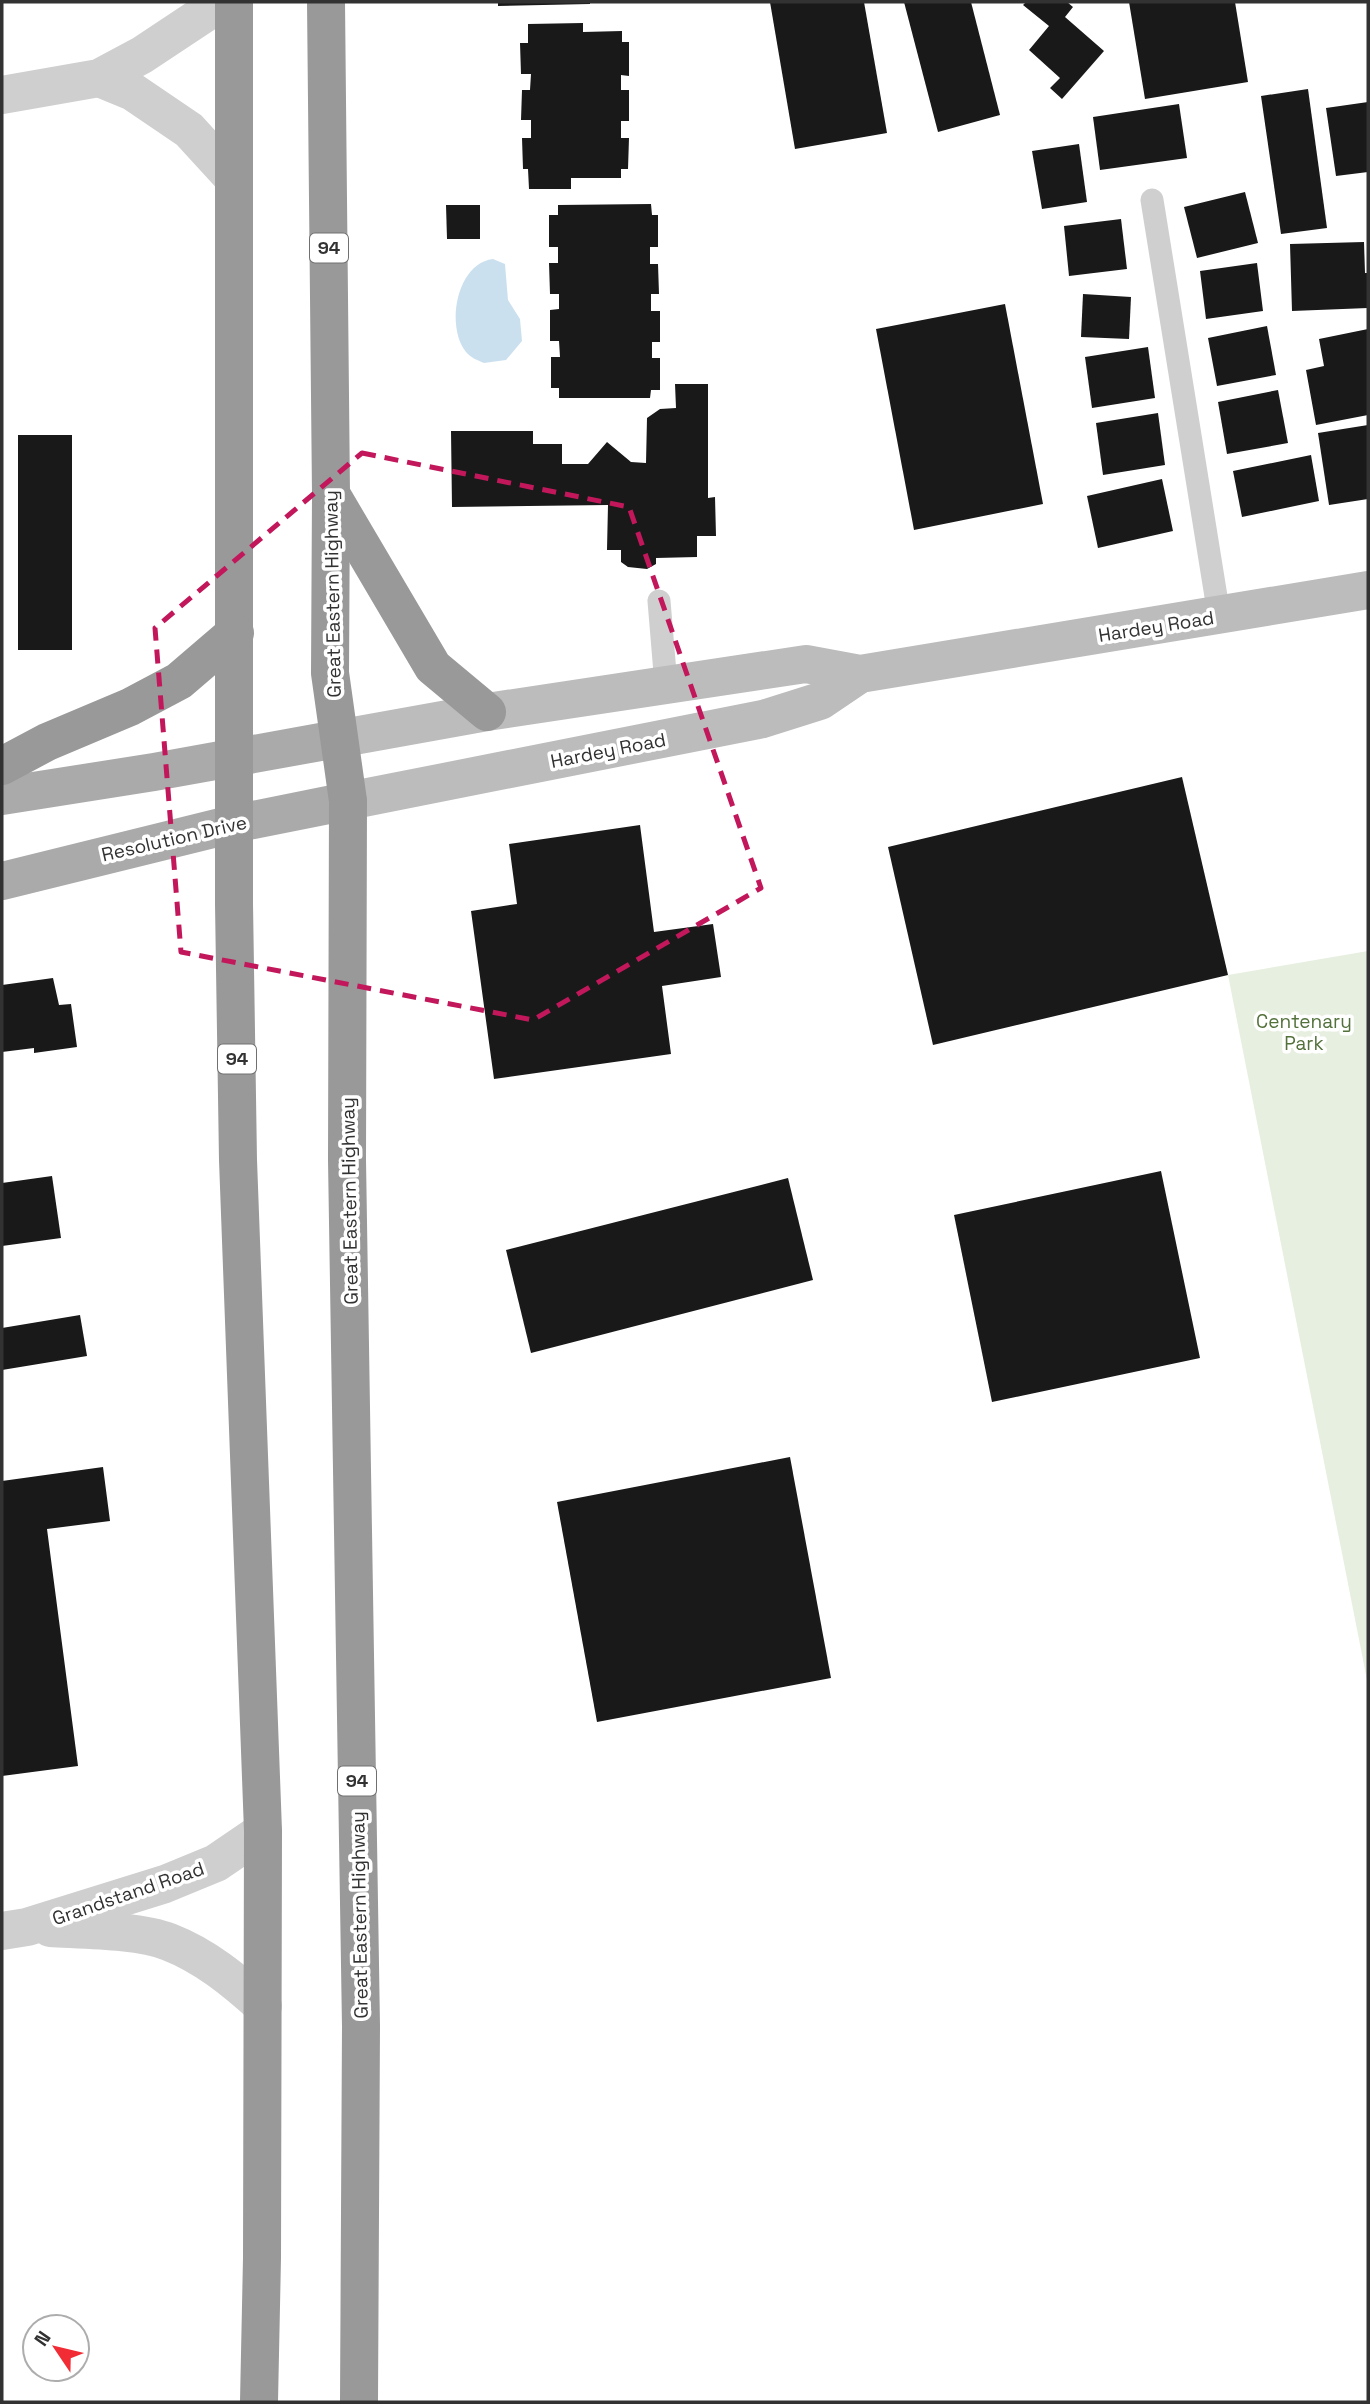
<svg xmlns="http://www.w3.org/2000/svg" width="1370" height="2404" viewBox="0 0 1370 2404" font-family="'Space Grotesk',sans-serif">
  <rect width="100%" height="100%" fill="#fff"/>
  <path fill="#e7efe0" d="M 1368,951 L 1368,1685 L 1228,975 Z"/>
  <path fill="#cbe0ef" d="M 493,259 L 505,264 L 508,300 L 520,319 L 522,341 L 506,360 L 484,363 C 477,360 471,358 466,352 C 445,326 457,263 493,259 Z"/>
  <g fill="#191919">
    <path d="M 498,2 L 590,2 L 590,4 L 498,6 Z"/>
    <path d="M 770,2 L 864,2 L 887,133 L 795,149 Z"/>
    <path d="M 904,2 L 971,2 L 1000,115 L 938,132 Z"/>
    <path d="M 1026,2 L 1067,2 L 1073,7 L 1065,17 L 1104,51 L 1062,99 L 1050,88 L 1060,78 L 1029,50 L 1049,26 L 1023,5 Z"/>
    <path d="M 1129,2 L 1235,2 L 1248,82 L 1145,99 Z"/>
    <path d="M 583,23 L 583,32 L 622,31 L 622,42 L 629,42 L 629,76 L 621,75 L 621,90 L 629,90 L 629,121 L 621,121 L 621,138 L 629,138 L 628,169 L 621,169 L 621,178 L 571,178 L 571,189 L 529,189 L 528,169 L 523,169 L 522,138 L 531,138 L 531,120 L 521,120 L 522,90 L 530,90 L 531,74 L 521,74 L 520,43 L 528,43 L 528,24 Z"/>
    <path d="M 1308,89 L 1327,228 L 1281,234 L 1261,96 Z"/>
    <path d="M 1368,102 L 1368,172 L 1336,176 L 1326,108 Z"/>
    <path d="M 1179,104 L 1187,158 L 1100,170 L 1093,117 Z"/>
    <path d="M 1079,144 L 1087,202 L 1042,209 L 1032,151 Z"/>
    <path d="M 1245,192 L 1258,243 L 1197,258 L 1184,207 Z"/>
    <path d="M 651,204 L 652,215 L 658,215 L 658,247 L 650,247 L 650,264 L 658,264 L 659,294 L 651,294 L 651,311 L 660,311 L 660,342 L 652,342 L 652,358 L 660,358 L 660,390 L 651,390 L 650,398 L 559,398 L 559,388 L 551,388 L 551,357 L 560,357 L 559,341 L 550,341 L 550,310 L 559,309 L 559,294 L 550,294 L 549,263 L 558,263 L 558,247 L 549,247 L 549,215 L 558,215 L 558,205 Z"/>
    <path d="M 446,205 L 480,205 L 480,239 L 447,239 Z"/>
    <path d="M 1121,219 L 1127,269 L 1069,276 L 1064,226 Z"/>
    <path d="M 1364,242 L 1365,273 L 1368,273 L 1368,308 L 1292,311 L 1290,244 Z"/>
    <path d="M 1257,263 L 1263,311 L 1206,319 L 1200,271 Z"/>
    <path d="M 1083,294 L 1131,297 L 1129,339 L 1081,337 Z"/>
    <path d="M 1005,304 L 1043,504 L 914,530 L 876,329 Z"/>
    <path d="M 1267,326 L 1276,375 L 1217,386 L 1208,338 Z"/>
    <path d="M 1368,329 L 1368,415 L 1316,425 L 1306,370 L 1324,366 L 1319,339 Z"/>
    <path d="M 1148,347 L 1155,398 L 1092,408 L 1085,357 Z"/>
    <path d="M 675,384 L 708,384 L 708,498 L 715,497 L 716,536 L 697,536 L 697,557 L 656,558 L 656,564 L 647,569 L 628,567 L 621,562 L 621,550 L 607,550 L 608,505 L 452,507 L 451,431 L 533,431 L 533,444 L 562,444 L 562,464 L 588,464 L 607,442 L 631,462 L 646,463 L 647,418 L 660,409 L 676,408 Z"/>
    <path d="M 1278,390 L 1288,443 L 1227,454 L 1218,402 Z"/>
    <path d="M 1158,413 L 1165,465 L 1103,475 L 1096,423 Z"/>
    <path d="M 1368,425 L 1368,499 L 1329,505 L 1318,433 Z"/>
    <rect x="18" y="435" width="54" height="215"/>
    <path d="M 1311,455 L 1319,501 L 1242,517 L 1233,471 Z"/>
    <path d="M 1162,479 L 1173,531 L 1098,548 L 1087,496 Z"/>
    <path d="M 1182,777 L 1228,975 L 933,1045 L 888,847 Z"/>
    <path d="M 640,825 L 654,932 L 713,924 L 721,977 L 662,986 L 671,1054 L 494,1079 L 471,911 L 517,904 L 509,844 Z"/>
    <path d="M 53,978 L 59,1005 L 71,1004 L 77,1047 L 34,1053 L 34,1048 L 2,1052 L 2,985 Z"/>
    <path d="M 1161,1171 L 1200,1358 L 992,1402 L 954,1215 Z"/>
    <path d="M 52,1176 L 61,1238 L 2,1246 L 2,1183 Z"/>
    <path d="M 788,1178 L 813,1280 L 531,1353 L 506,1250 Z"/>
    <path d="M 80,1315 L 87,1356 L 2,1370 L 2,1328 Z"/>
    <path d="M 790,1457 L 831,1678 L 597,1722 L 557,1502 Z"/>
    <path d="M 103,1467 L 110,1521 L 47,1529 L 78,1766 L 2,1776 L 2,1481 Z"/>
  </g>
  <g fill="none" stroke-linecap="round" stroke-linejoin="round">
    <g stroke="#cfcfcf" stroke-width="23">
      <path d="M 1152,200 L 1219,615"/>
      <path d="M 659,601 L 666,685"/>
    </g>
    <g stroke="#cfcfcf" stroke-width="38">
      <path d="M 99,78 L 133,92 L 189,130 L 233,178"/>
      <path d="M 2,95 L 99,78 L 142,55 L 222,2"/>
      <path d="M 50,1928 C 83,1930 139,1930 169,1942 C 205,1956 234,1980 263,2006"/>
      <path d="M 2,1931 L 27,1927 L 165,1884 L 216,1863 L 263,1831"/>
    </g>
    <g stroke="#bcbcbc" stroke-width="38">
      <path d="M 337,739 L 487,712 L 806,664 L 860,674 L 1368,590"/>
      <path d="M 348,801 L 763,719 L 820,701 L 860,674"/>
    </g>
    <g stroke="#aaa" stroke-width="38">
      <path d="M 2,796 L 154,772 L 337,739"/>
      <path d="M 2,881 L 233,824 L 348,801"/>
    </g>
    <g stroke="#999" stroke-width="38">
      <path d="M 234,2 L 234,904 L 238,1160 L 263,1831 L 262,2258 L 259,2402"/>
      <path d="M 326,2 L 331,494 L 330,673 L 348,801 L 347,1160 L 361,2026 L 359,2402"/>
      <path d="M 331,494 L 433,667 L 487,712"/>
      <path d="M 2,766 L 47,742 L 130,707 L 179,681 L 235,633"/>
    </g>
  </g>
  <path fill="none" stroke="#c2185b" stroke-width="5" stroke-dasharray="14 9" stroke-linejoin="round" d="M 362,453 L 629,507 L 761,888 L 533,1020 L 181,952 L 155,628 Z"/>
  <g text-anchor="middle" stroke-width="7" stroke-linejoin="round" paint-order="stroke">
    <g fill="#fff" stroke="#707070" stroke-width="2">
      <rect x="310" y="233.5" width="38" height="29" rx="5"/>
      <rect x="218" y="1044.5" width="38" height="29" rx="5"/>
      <rect x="338" y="1766.5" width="38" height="29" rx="5"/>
    </g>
    <g font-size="18" font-weight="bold" fill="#323232">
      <text x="329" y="254">94</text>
      <text x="237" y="1065">94</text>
      <text x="357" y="1787">94</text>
    </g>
    <g font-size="19" fill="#323232" stroke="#fff">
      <text transform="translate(332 594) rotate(-91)" y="7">Great Eastern Highway</text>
      <text transform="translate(1156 626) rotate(-9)" y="7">Hardey Road</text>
      <text transform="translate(608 750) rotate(-11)" y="7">Hardey Road</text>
      <text transform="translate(174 838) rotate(-13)" y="7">Resolution Drive</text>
      <text transform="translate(349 1201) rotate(-91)" y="7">Great Eastern Highway</text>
      <text transform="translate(128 1893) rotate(-19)" y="7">Grandstand Road</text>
      <text transform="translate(359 1915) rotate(-91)" y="7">Great Eastern Highway</text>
    </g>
    <g font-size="19" fill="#53713b" stroke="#fff">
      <text x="1304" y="1028">Centenary<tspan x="1304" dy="22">Park</tspan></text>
    </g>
  </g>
  <rect width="1370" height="2404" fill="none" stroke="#323232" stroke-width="7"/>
  <g transform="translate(56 2348) rotate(305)"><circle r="33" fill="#ffffff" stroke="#adadad" stroke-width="2"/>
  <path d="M0-5L12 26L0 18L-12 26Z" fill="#f12c34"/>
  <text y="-10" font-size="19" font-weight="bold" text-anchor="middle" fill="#323232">N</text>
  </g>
</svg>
